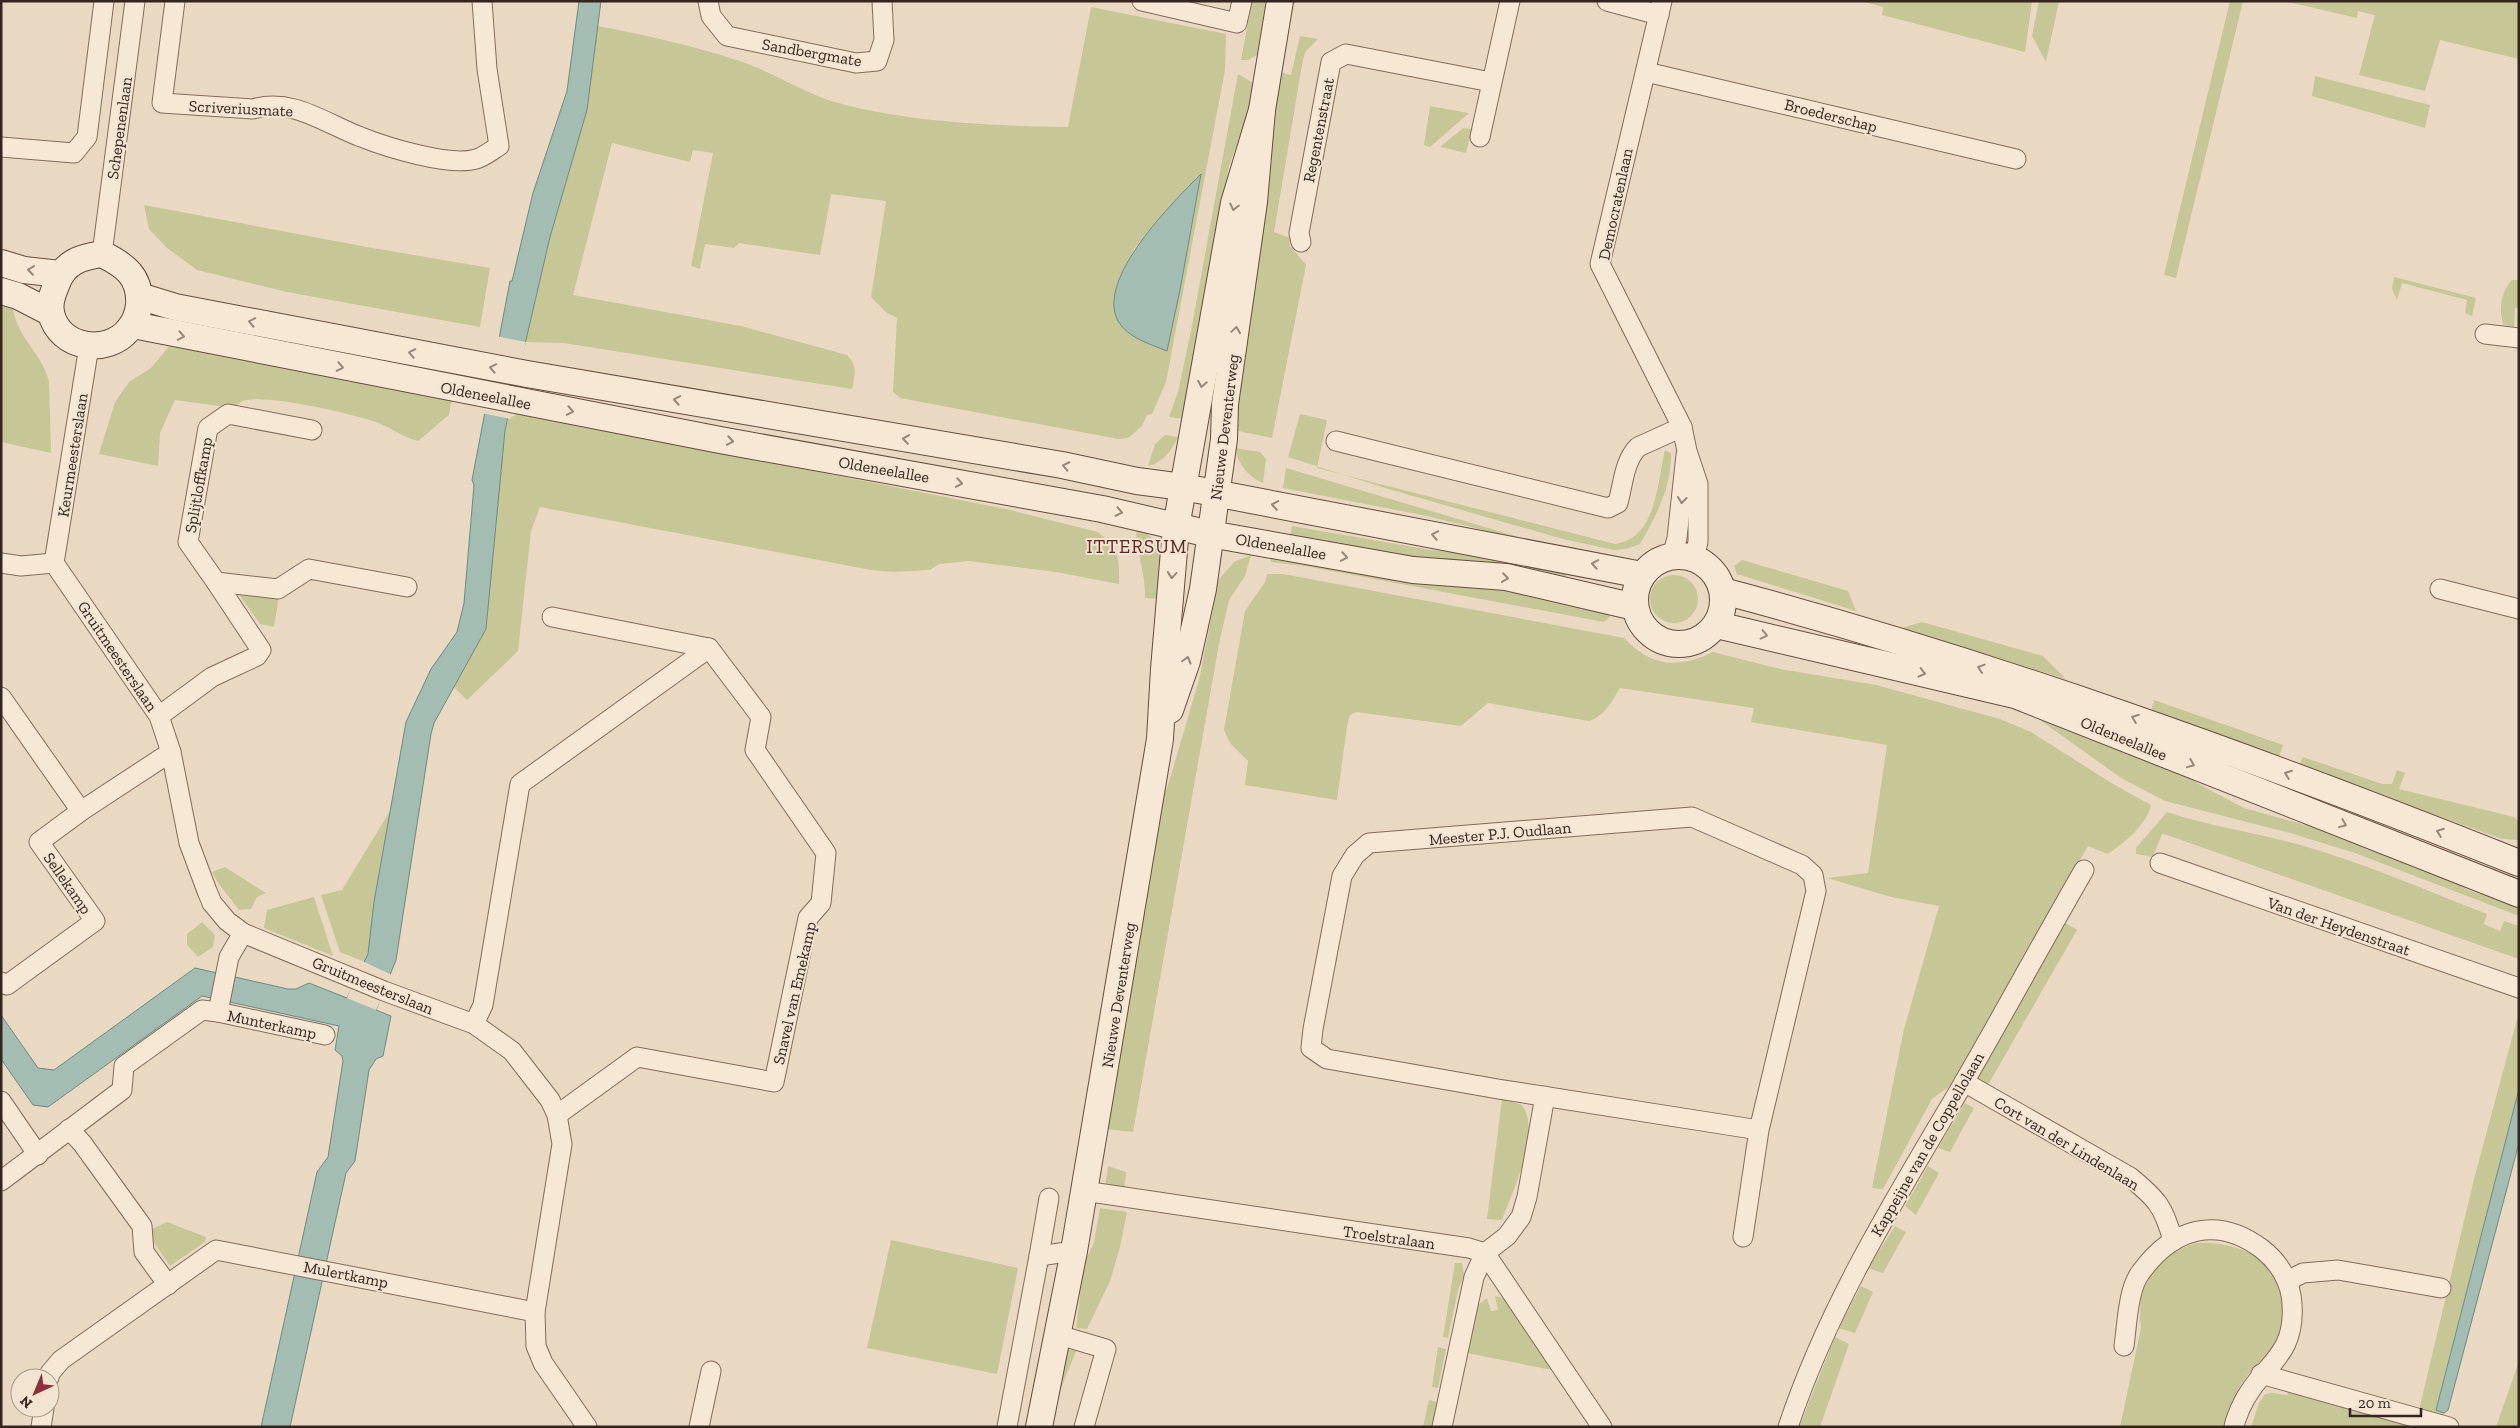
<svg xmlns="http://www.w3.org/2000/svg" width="2520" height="1428" viewBox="0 0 2520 1428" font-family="'Zilla Slab',serif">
  <rect width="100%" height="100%" fill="#ead9c2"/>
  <g fill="#c7c697" fill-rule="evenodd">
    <path d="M 1252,1 L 1266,1 L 1257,55 L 1248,60 L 1241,60 Z"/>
    <path d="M 1860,1 L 2032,1 L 2025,52 L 1882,15 L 1883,7 Z"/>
    <path d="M 2039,1 L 2059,1 L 2046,62 L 2032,36 Z"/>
    <path d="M 2230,1 L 2243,1 L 2176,278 L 2164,275 Z"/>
    <path d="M 2284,1 L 2519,1 L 2519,59 L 2440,40 L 2425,91 L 2359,75 L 2375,15 L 2358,11 L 2357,18 Z"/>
    <path d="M 1091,7 L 1226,34 L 1225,70 L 1166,382 L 1152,414 L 1147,415 L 1142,426 L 1128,438 L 1118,439 L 900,398 L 893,392 L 897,318 L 887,313 L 871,297 L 886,201 L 831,194 L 820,255 L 739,243 L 734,248 L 705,244 L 700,269 L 691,266 L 713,153 L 693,150 L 690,162 L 612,143 L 573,295 L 741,326 L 847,355 C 858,366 855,374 852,389 L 564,343 L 524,342 L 550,237 L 587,110 L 598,26 C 645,35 704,48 748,64 C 778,75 804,93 835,102 C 904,122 995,126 1068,127 ZM 1201,175 L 1180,290 L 1167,351 L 1131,334 L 1117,289 L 1134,249 L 1168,208 Z"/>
    <path d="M 1300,36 L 1318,39 L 1306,51 L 1303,59 L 1274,232 L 1290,238 L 1290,246 L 1306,265 L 1272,438 L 1238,431 L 1232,408 L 1280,72 L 1291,75 Z"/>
    <path d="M 1238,74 L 1253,83 L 1250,108 L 1229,166 L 1184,419 L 1169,417 L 1178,392 L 1191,331 Z"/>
    <path d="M 2315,76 L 2430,105 L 2425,128 L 2312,96 Z"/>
    <path d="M 1430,106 L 1469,113 L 1430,147 L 1424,145 Z"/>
    <path d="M 1463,128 L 1472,129 L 1466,153 L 1440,147 Z"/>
    <path d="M 144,205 L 367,247 L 490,268 L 480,327 L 287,292 L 197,270 L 167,248 L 149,229 Z"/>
    <path d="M 2394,277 L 2476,298 L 2472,316 L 2465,313 L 2467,300 L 2402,283 L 2397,300 L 2392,289 Z"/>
    <path d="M 2512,280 L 2519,280 L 2519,308 L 2515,308 L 2514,327 L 2504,325 C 2498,313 2501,290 2512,280 Z"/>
    <path d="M 1,300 L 12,303 C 15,337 41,351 49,381 L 51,453 L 1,442 Z"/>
    <path d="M 171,344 L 452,397 L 449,415 L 418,441 C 402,437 392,428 376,422 C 353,414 264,393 243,401 C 240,402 236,406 234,408 L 175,400 L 160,433 L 158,466 L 99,454 L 115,402 L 129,382 L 151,368 Z"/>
    <path d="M 520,413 L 1006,509 L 1098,532 C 1120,551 1119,556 1119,584 L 1056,572 L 969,561 L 939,564 L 930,570 L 894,572 L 871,570 L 540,507 L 531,531 L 518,651 L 467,700 L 454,687 L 486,629 L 505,430 L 509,418 Z"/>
    <path d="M 1300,414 L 1327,420 L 1317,468 L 1615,544 C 1657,538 1657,483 1665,450 L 1671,453 C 1672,486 1656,516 1640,544 L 1626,549 L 1614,550 L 1563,539 L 1385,488 L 1288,457 Z"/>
    <path d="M 1165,435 L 1178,437 C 1172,450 1163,463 1148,466 L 1155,444 Z"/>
    <path d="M 1235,448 L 1260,452 L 1266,459 L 1263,483 C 1247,476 1239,465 1235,448 Z"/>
    <path d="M 1286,468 L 1522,538 L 1527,541 L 1427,516 L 1283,488 Z"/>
    <path d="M 1292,526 L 1431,550 L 1496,554 L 1568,567 L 1564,582 L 1447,566 L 1290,537 Z"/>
    <path d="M 1136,527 C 1167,541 1162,570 1162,599 L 1145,598 C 1146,574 1136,552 1136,527 Z"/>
    <path d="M 1270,552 L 1480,584 L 1608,607 L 1611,616 L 1604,622 L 1305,566 L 1271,562 Z"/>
    <path d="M 1251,555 L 1245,576 L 1229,600 L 1219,644 L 1133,1132 L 1105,1129 L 1158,812 L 1169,782 L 1199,680 L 1219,579 L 1234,562 Z"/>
    <path d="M 1742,560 L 1848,591 L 1856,611 L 1737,574 L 1734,566 Z"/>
    <path d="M 1267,574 L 1283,574 L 1624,638 C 1651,667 1678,669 1713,652 L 1780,669 L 1876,685 L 2000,719 L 2031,732 L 2113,784 L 2151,805 C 2146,826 2125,842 2108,854 L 2088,846 L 1983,1028 L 1958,1080 L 1932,1099 L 1883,1189 L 1872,1188 L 1904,1029 L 1939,906 L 1891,897 L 1827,878 L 1868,873 L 1887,745 L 1751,722 L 1754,708 L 1620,688 C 1612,701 1605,716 1589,721 L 1488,703 L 1461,726 L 1356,712 L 1350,715 L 1347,726 L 1337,800 L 1245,785 L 1248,761 L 1230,743 L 1224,730 L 1245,611 L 1265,582 Z"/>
    <circle cx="1674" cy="599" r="24"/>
    <path d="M 238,593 L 279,597 L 274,627 L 260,624 Z"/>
    <path d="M 1922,622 L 2043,656 L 2066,679 L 1902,628 Z"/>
    <path d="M 2154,700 L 2283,745 L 2279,757 L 2151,711 Z"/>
    <path d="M 2033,715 L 2164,760 L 2197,783 L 2244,808 L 2359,840 L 2467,882 L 2465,889 L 2519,907 L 2519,916 L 2355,853 L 2290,833 L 2165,801 L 2121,778 Z"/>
    <path d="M 2303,757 L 2382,784 L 2392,784 L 2397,770 L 2405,773 L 2399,789 L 2514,817 L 2519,822 L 2519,840 L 2502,839 L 2299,766 Z"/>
    <path d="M 390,811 L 368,954 L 365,962 L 340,952 L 321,895 L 342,890 Z"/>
    <path d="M 2167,812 C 2212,827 2259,833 2304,846 C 2367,864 2427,891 2487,914 L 2484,924 L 2500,931 L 2504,921 L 2519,926 L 2519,959 L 2164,834 L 2162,834 L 2153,857 L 2136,854 L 2136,848 Z"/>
    <path d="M 225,867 L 266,893 L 257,897 L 251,909 L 239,910 L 219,884 L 212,872 Z"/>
    <path d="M 314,897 L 333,956 L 264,928 L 267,910 Z"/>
    <path d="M 202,922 L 215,935 L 213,947 L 198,957 L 187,945 L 187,934 Z"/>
    <path d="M 2064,922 L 2077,930 L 1988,1085 L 1974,1076 Z"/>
    <path d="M 2519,1012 L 2519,1089 L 2436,1409 L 2444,1413 L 2443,1416 L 2419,1410 L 2474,1179 Z"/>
    <path d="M 1502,1099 L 1522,1105 C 1542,1131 1512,1193 1502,1220 L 1487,1219 Z"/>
    <path d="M 1965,1103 L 1974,1108 L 1950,1152 L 1938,1148 Z"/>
    <path d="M 1108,1166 L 1126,1172 L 1124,1191 L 1105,1187 Z"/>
    <path d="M 1928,1166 L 1939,1173 L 1916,1215 L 1905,1206 Z"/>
    <path d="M 1100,1208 L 1127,1212 L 1120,1247 L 1110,1281 L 1087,1329 L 1076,1328 L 1084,1264 L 1094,1242 Z"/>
    <path d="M 167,1222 L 206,1237 L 205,1242 L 170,1266 L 150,1237 L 152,1229 Z"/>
    <path d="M 1895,1226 L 1906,1232 L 1883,1273 L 1868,1268 Z"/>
    <path d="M 891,1240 L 1018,1268 L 997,1374 L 867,1348 Z"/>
    <path d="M 2197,1243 C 2239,1241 2283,1260 2283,1309 C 2283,1315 2285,1322 2283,1328 C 2278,1351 2254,1364 2242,1383 C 2234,1396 2231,1412 2227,1427 L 2120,1427 L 2141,1328 C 2135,1285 2155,1255 2197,1243 Z"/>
    <path d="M 1455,1263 L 1462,1263 L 1464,1276 L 1458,1290 L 1448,1338 L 1443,1337 Z"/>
    <path d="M 1861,1286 L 1873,1292 L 1855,1333 L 1838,1328 Z"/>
    <path d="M 1495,1296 L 1506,1299 L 1557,1371 L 1467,1353 L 1477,1306 L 1487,1298 L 1491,1311 L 1498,1310 Z"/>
    <path d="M 1835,1337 L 1849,1344 L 1820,1427 L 1799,1427 Z"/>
    <path d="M 1438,1347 L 1446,1349 L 1438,1388 L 1432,1387 Z"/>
    <path d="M 1065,1349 L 1076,1351 L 1055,1403 Z"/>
    <path d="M 2519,1361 L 2519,1427 L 2496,1427 Z"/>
    <path d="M 2291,1389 L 2418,1427 L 2251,1427 L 2259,1403 L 2265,1394 L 2273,1393 L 2287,1395 Z"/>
    <path d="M 1429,1400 L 1437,1402 L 1433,1427 L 1423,1427 Z"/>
  </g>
  <g fill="#a4bdb3" stroke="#6c8a7f">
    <path d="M 579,1 L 601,1 L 587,110 L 550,237 L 505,430 L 486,629 L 434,723 L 431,734 L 396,960 L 376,1010 L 391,1016 L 383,1056 L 376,1059 L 369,1070 L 355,1161 L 346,1173 L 290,1427 L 261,1427 L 317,1172 L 328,1157 L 343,1061 L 342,1056 L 335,1050 L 339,1026 L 202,996 L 48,1107 L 33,1105 L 1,1059 L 1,1015 L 38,1068 L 54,1070 L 195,968 L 288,989 L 296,989 L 309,983 L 347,998 L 368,954 L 374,902 L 406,722 L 431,669 L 457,632 L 464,603 L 474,485 L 472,480 L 510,281 L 512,281 L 533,193 L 567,91 Z"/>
    <path d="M 1201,174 L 1180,290 L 1167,351 C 1150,344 1128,338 1118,321 C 1095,279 1174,201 1201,174 Z"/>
    <path d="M 2519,1089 L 2519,1143 L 2448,1410 L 2444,1413 L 2436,1410 Z"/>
  </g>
  <g fill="#ead9c2">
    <path d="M 496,336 L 526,342 L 511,419 L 481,413 Z"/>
    <path d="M 362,961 L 392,975 L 376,1010 L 347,998 Z"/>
  </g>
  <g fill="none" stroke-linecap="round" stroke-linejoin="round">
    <defs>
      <g id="street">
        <path d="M 175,1 L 162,103 L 253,109 C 292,97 326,124 361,137 C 386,147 450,167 476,159 C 484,157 492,150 499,146 L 487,69 L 482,1"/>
        <path d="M 708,1 L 711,16 L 727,36 L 856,63 L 877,61 L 884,40 L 882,1"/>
        <path d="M 1142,1 L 1237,23 L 1242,1"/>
        <path d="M 1607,1 L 1659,15"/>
        <path d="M 1662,1 L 1600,264 L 1682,427 L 1687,451 L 1698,484 L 1698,542 L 1694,557"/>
        <path d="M 1646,72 L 2016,159"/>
        <path d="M 1480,137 L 1510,1"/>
        <path d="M 1,147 L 74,153 L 87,137 L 104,1"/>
        <path d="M 1301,242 L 1299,233 L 1331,62 L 1346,54 L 1491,82"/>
        <path d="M 102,254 L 135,1"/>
        <path d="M 2485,334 L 2519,338"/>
        <path d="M 312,430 L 228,414 L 208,428 L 188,542 L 216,582 L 278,589 L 309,569 L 407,587"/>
        <path d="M 1336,441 L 1608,508 L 1618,503 C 1623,485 1624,461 1638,447 L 1682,427"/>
        <path d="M 1672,556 L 1677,538 L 1686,455"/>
        <path d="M 1,563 L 21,566 L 54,563"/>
        <path d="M 54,563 L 159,716 L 171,752 L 189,843 L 207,891 L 212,903 L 227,921 L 243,933 L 384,991 L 474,1024 L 512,1051 L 550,1100 L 557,1115 L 562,1144 L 535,1312 L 536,1346 L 543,1363 L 587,1427"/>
        <path d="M 54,563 L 89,346"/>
        <path d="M 2440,589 L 2519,609"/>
        <path d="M 552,617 L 709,648"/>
        <path d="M 1,697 L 81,811"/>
        <path d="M 159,716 L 212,677 L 257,656 L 261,650 L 216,582"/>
        <path d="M 2160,863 L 2519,988"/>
        <path d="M 243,933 L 229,957 L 218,1012 L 325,1035"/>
        <path d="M 1,982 L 7,985 L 95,921 L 39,842 L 81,811 L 171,752"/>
        <path d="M 474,1024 L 483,1005 L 520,784 L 709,648 L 761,717 L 755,750 L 826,853 L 821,903 L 808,918 L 774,1082 L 637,1057 L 557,1115"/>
        <path d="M 1964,1082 L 2130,1177 C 2157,1199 2164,1207 2173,1241"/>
        <path d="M 1,1101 L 38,1155"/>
        <path d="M 69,1129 L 82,1143 L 142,1226 L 144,1252 L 168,1285"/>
        <path d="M 1,1181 L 122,1090 L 124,1066 L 202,1010 L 218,1012"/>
        <path d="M 1084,1191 L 1469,1248 L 1485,1253 L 1602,1427"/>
        <path d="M 1743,1237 L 1759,1130 L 1816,891 L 1813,875 L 1802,865 L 1692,817 L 1369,843 L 1355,855 L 1342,876 L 1313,1029 L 1311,1048 L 1327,1059 L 1498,1089 L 1759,1130"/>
        <path d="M 1039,1256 L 1049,1198"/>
        <path d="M 2287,1281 L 2303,1273 L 2338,1270 L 2441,1288"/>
        <path d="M 1059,1335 L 1106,1349 L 1084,1427"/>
        <path d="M 2124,1346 C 2127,1325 2128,1288 2141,1272 C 2173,1228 2217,1215 2262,1249 C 2279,1262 2291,1282 2292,1304 C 2296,1360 2259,1365 2240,1409 C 2238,1415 2235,1420 2234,1427"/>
        <path d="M 2261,1374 L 2449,1427"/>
        <path d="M 49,1378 L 50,1373 L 61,1360 L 216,1250 L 535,1312"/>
        <path d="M 41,1427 L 44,1408"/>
        <path d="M 699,1427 L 711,1371"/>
        <path d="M 1007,1427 L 1039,1256 L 1074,1251"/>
        <path d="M 1442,1427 L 1474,1277 L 1485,1253 L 1507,1236 L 1521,1217 L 1527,1197 L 1545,1096"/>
        <path d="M 1788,1427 C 1830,1302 1897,1196 1963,1084 C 2004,1013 2043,941 2084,870"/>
      </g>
      <g id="secondary">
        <path d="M 102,254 C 125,265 141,277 139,305 C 138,313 135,322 129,329 C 108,356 59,349 51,313 C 49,302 53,293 57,283 C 65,262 81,257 102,254 Z"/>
        <path d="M 1,263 L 24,270 L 60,274"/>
        <path d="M 1,291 L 18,296 L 51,313"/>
        <path d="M 139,296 L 175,307 L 527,374 L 1062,465 L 1137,481 L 1183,487 L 1642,575"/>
        <path d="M 133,325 L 720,440 L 1102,509 L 1210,534 L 1413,570 L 1506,577 L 1635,607"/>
        <circle cx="1679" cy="600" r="44"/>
        <path d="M 1723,591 C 1994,663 2258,759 2519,863"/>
        <path d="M 1717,625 L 2015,695 L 2519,894"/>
        <path d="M 1170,710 L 1187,661 L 1203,589 L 1224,439 L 1225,404 L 1254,202 L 1262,110 L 1280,1"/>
        <path d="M 1039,1427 L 1074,1251 L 1160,739 L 1164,669 L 1176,527 L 1234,203 L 1262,110"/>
      </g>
    </defs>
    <use href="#street" stroke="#836b5b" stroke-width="21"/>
    <use href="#secondary" stroke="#644c3e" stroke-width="28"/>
    <use href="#street" stroke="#f6e8d5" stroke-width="19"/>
    <use href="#secondary" stroke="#f6e8d5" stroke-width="26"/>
  </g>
  <defs><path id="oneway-chevron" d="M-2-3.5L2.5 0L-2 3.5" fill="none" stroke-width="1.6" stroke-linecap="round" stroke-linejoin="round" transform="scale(1.25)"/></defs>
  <g stroke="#95877a">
    <use href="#oneway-chevron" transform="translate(1234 207) rotate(102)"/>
    <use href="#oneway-chevron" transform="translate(31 270) rotate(-172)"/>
    <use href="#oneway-chevron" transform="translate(252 322) rotate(-169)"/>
    <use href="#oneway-chevron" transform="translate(1236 330) rotate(-82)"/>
    <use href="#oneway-chevron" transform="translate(181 336) rotate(11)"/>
    <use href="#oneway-chevron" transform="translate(412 353) rotate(-169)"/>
    <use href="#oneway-chevron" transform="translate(340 367) rotate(11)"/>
    <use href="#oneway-chevron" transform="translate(493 368) rotate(-169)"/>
    <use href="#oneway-chevron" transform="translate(1202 384) rotate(100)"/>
    <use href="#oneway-chevron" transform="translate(677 400) rotate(-170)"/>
    <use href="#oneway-chevron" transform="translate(570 411) rotate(11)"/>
    <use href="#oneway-chevron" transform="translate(906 439) rotate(-171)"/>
    <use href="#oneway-chevron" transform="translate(730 441) rotate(10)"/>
    <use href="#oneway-chevron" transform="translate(1066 466) rotate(-168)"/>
    <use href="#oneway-chevron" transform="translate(959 483) rotate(10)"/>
    <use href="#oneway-chevron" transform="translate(1682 500) rotate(96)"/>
    <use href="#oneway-chevron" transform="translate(1275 505) rotate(-170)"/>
    <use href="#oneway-chevron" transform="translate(1119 512) rotate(12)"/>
    <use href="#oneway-chevron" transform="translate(1435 535) rotate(-169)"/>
    <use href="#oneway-chevron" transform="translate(1344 557) rotate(10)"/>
    <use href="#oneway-chevron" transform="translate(1595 564) rotate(-170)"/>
    <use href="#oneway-chevron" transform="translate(1172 575) rotate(95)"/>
    <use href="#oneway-chevron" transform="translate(1505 578) rotate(8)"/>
    <use href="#oneway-chevron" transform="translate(1764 635) rotate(13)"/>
    <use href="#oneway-chevron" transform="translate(1187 660) rotate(-75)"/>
    <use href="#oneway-chevron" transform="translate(1981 668) rotate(-162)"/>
    <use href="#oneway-chevron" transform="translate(1922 673) rotate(14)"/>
    <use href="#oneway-chevron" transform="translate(2135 718) rotate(-160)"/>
    <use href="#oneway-chevron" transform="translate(2191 764) rotate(22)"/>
    <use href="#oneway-chevron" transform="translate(2288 774) rotate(-159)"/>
    <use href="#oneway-chevron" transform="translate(2343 824) rotate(22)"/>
    <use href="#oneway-chevron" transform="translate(2440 832) rotate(-159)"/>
  </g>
  <g text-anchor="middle" stroke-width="4" stroke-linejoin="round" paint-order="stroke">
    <g font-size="16" fill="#34261e" stroke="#f2e4d1">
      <text transform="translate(812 52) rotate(10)" y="6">Sandbergmate</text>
      <text transform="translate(241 108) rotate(3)" y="6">Scriveriusmate</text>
      <text transform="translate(1831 115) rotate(14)" y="6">Broederschap</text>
      <text transform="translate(119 128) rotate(-82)" y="6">Schepenenlaan</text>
      <text transform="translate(1318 130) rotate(-79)" y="6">Regentenstraat</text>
      <text transform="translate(1615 204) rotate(-78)" y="6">Democratenlaan</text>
      <text transform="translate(486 395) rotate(11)" y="6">Oldeneelallee</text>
      <text transform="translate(1224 427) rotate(-83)" y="6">Nieuwe Deventerweg</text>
      <text transform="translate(72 455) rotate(-81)" y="6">Keurmeesterslaan</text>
      <text transform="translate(884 469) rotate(10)" y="6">Oldeneelallee</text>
      <text transform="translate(198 485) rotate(-80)" y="6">Splijtloffkamp</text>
      <text transform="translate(1281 546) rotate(10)" y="6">Oldeneelallee</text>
      <text transform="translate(118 656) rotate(56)" y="6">Gruitmeesterslaan</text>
      <text transform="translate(2124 738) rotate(22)" y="6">Oldeneelallee</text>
      <text transform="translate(1500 833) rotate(-5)" y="6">Meester P.J. Oudlaan</text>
      <text transform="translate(68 883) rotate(55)" y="6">Sellekamp</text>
      <text transform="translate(2339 926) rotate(19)" y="6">Van der Heydenstraat</text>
      <text transform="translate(373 985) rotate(22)" y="6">Gruitmeesterslaan</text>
      <text transform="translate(794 993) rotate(-77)" y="6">Snavel van Emekamp</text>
      <text transform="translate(1118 995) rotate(-81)" y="6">Nieuwe Deventerweg</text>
      <text transform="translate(272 1024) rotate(12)" y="6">Munterkamp</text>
      <text transform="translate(2067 1143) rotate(31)" y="6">Cort van der Lindenlaan</text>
      <text transform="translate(1927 1144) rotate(-60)" y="6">Kappeijne van de Coppellolaan</text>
      <text transform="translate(1389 1237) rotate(8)" y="6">Troelstralaan</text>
      <text transform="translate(346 1274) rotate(11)" y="6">Mulertkamp</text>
    </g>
    <g font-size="19" letter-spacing="1" fill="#5d2621" stroke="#f2e4d1">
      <text x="1137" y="553">ITTERSUM</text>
    </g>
  </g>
  <rect width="2520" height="1428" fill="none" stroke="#34261e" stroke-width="5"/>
  <g transform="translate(35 1393) rotate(224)"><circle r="24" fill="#f2e4d1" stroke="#a69889"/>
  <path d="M0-4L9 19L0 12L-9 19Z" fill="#8d303d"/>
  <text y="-8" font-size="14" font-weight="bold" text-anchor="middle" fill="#34261e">N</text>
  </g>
  <path d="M2350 1408v8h71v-8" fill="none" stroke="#34261e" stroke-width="2.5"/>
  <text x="2358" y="1408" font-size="15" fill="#34261e" stroke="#f2e4d1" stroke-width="4" paint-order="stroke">20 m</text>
</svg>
